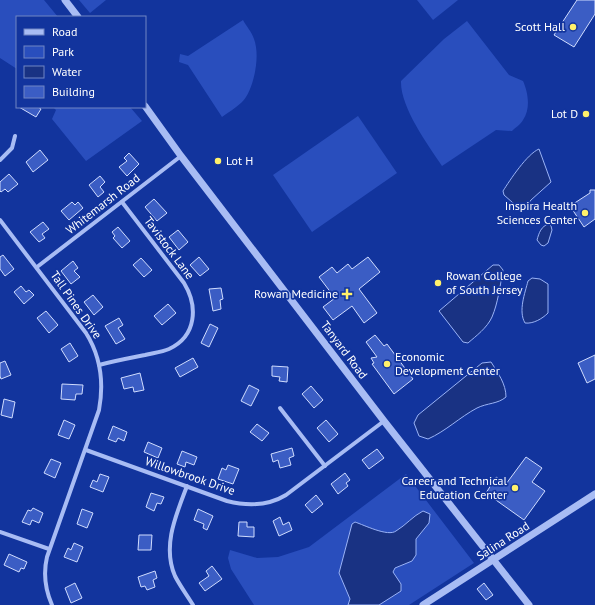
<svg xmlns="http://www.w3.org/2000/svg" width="595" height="605" viewBox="0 0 595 605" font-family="'PT Sans',sans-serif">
  <rect width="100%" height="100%" fill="#12349d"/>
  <g fill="#294ebd">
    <path d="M 0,0 L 44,0 L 58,17 L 17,17 L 17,69 L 0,58 Z"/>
    <path d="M 79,0 L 106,0 L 90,13 Z"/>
    <path d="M 417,0 L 458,0 L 433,20 Z"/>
    <path d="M 243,20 C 246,26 252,32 254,39 C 260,55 255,82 246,97 C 241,105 230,111 222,117 L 188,65 L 179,62 L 180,54 L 188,56 Z"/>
    <path d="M 467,21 L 509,75 L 523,81 C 528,92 531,109 523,120 C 521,124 515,128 512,131 L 496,130 L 442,166 C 428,145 400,107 401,81 L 444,39 Z"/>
    <path d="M 53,107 L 130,107 L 142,121 L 86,161 L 52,119 L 56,110 Z"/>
    <path d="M 358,116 L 397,173 L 312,232 L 273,175 Z"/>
    <path d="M 406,474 L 474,563 L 409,605 L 254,605 L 231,569 L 228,558 L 230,550 L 257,558 L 278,557 L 309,547 Z"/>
  </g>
  <g fill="#193283" stroke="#9ab3f7">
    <path d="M 539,149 L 551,182 L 531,200 L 523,210 L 521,210 L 504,195 L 503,191 C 510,180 527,154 539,149 Z"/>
    <path d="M 549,224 L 551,226 L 552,230 L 548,243 L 544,246 L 541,245 L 537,240 C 539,233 541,226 549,224 Z"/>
    <path d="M 493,265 L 499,265 L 503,270 C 500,286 498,303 492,317 C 487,328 476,336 468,343 L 463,342 L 439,311 Z"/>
    <path d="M 532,278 L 540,279 L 548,284 L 548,313 C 542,319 533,324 525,323 C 518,311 525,293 528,281 Z"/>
    <path d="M 491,362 C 498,373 506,384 506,397 C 498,404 487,403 477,408 C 460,417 446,431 428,439 L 419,436 L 414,423 L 418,415 L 482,363 Z"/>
    <path d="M 423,511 L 430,514 L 429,523 L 416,539 L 416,555 L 412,561 L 395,568 L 393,572 L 401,584 L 401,591 L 379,605 L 348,605 L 350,599 L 339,573 L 352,524 L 355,522 C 364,525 388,537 396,531 C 406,525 413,516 423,511 Z"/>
  </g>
  <g fill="#3b5dc4" stroke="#d0dcfe">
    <path d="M 577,0 L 595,0 L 595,14 L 574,47 L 554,35 Z"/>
    <path d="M 19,107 L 38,107 L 41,109 L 36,117 Z"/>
    <path d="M 40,150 L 48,160 L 33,172 L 26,162 Z"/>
    <path d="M 129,153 L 139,164 L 127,176 L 119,167 L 127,161 L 124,158 Z"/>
    <path d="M 9,174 L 18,184 L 8,192 L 5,189 L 1,192 L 0,191 L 0,182 Z"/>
    <path d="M 100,176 L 105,182 L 100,187 L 104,192 L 98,197 L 89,185 Z"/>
    <path d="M 590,190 L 595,190 L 595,219 L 584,227 L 570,206 L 590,193 Z"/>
    <path d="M 154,199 L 167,213 L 157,221 L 145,207 Z"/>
    <path d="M 72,202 L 75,205 L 78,202 L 83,208 L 69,220 L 61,211 Z"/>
    <path d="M 43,222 L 49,229 L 42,234 L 45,238 L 39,242 L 30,232 Z"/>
    <path d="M 118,227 L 130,241 L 122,248 L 113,238 L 115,236 L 112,232 Z"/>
    <path d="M 178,230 L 188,242 L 179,250 L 169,237 Z"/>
    <path d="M 3,255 L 14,269 L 5,276 L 0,269 L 0,257 Z"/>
    <path d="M 199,257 L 209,269 L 200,276 L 190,265 Z"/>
    <path d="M 368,257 L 380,272 L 359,289 L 377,313 L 364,323 L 352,306 L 333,320 L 323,307 L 335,298 L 319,277 L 332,267 L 337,273 L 348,264 L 352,269 Z"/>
    <path d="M 141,258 L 152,270 L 144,277 L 133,265 Z"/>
    <path d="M 73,261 L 78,268 L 74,271 L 80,277 L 71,284 L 61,271 Z"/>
    <path d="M 21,286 L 26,292 L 29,290 L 34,295 L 24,304 L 14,292 Z"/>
    <path d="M 221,288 L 223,299 L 220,300 L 221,309 L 213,311 L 209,289 Z"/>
    <path d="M 93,295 L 103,307 L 94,315 L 84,302 Z"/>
    <path d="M 168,304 L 176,313 L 162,325 L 154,316 Z"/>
    <path d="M 46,311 L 58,325 L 49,333 L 37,318 Z"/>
    <path d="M 119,318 L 123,325 L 118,328 L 125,339 L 116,344 L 105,326 Z"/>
    <path d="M 210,324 L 218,328 L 209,347 L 201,343 Z"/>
    <path d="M 375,335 L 384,346 L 387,344 L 413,379 L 394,394 L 372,364 L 374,363 L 371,358 L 377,357 L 366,342 Z"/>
    <path d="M 70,343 L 78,356 L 69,362 L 61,349 Z"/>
    <path d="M 595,355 L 595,379 L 587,383 L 578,363 Z"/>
    <path d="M 193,358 L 198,367 L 180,377 L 175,368 Z"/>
    <path d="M 5,361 L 11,375 L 1,379 L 0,376 L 0,363 Z"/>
    <path d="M 272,366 L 288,367 L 287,382 L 279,381 L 280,377 L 272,376 Z"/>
    <path d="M 140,373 L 144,390 L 134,392 L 133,387 L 124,389 L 121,378 Z"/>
    <path d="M 62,384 L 83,385 L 82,394 L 76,394 L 75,400 L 61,399 Z"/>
    <path d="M 249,385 L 259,390 L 251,406 L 241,401 Z"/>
    <path d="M 311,386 L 323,400 L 314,408 L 302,394 Z"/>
    <path d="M 4,399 L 15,402 L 12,418 L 1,415 Z"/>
    <path d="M 64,420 L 75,425 L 69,439 L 58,435 Z"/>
    <path d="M 326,420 L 338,434 L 329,442 L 317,428 Z"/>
    <path d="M 257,424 L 269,433 L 262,441 L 250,432 Z"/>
    <path d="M 113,426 L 127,432 L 124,441 L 118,438 L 116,442 L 108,439 Z"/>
    <path d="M 148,442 L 162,448 L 158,458 L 144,452 Z"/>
    <path d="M 292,448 L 294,456 L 289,458 L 291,465 L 280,468 L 278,460 L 273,462 L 271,454 Z"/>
    <path d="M 377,449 L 384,458 L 369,469 L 362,460 Z"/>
    <path d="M 182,451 L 197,457 L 194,465 L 186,462 L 185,467 L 177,464 Z"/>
    <path d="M 526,457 L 542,468 L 532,482 L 545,491 L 524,520 L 486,493 L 496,477 L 506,484 Z"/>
    <path d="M 51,459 L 61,463 L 55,478 L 44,473 Z"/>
    <path d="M 228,465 L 239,469 L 233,484 L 218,479 L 222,468 L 226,470 Z"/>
    <path d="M 345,473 L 350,480 L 346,483 L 348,486 L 338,494 L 331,484 Z"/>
    <path d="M 100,474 L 109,477 L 103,492 L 90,487 L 93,480 L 97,482 Z"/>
    <path d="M 151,493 L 164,497 L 161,504 L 157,503 L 154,511 L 146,507 Z"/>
    <path d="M 316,495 L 323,504 L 312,513 L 305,505 Z"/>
    <path d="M 33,508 L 43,513 L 39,523 L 32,520 L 30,525 L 22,522 L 28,510 L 31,511 Z"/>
    <path d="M 82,509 L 93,513 L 87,528 L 77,524 Z"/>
    <path d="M 198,509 L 213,516 L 207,530 L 203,528 L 204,524 L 194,520 Z"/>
    <path d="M 280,517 L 283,525 L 289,522 L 292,530 L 279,536 L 273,521 Z"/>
    <path d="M 239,522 L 247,522 L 247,527 L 254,527 L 254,537 L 238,536 Z"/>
    <path d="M 139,535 L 152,535 L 151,550 L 138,550 Z"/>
    <path d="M 74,543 L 83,547 L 77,562 L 64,557 L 68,548 L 71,550 Z"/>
    <path d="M 9,554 L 27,562 L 24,569 L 21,568 L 19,572 L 4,565 Z"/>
    <path d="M 212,566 L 222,579 L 205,591 L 199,583 L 209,576 L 206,571 Z"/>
    <path d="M 155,571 L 157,578 L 153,580 L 155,587 L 147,590 L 145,586 L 141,587 L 138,577 Z"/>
    <path d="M 75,583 L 82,598 L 71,603 L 65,588 Z"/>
    <path d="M 484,583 L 493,595 L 486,600 L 477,589 Z"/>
  </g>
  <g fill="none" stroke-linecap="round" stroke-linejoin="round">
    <g stroke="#a8bcf4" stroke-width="4">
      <path d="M 0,160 L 12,148 L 15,136"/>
      <path d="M 0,220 L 86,333 C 101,357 104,383 99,410 L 47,557 C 43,574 45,589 52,605"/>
      <path d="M 37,267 L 181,156"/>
      <path d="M 99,365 C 114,361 130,358 145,355 C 153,353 162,352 169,349 C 197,336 198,306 184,283 L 122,202"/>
      <path d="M 280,408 L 325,466"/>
      <path d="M 86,450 L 227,501 C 247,506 268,506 286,495 L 384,421"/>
      <path d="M 187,486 C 176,515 162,546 175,576 C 180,586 187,595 193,605"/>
      <path d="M 0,532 L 49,549"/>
    </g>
    <g stroke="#a8bcf4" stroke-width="7">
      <path d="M 65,0 L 78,17"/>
      <path d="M 145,106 L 181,156 L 384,421 L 529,605"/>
      <path d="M 423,605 L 595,494"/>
    </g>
  </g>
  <g fill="#fff16b" stroke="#12349d" stroke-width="1.5">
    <circle cx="573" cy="27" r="4"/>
    <circle cx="586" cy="114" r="4"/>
    <circle cx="218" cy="161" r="4"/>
    <circle cx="585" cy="213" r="4"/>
    <circle cx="438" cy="283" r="4"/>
    <path d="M345 288h4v4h4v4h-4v4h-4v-4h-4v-4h4z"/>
    <circle cx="387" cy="364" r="4"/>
    <circle cx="515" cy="488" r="4"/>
  </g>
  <g text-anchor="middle" stroke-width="3.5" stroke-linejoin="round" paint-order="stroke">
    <g font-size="12" fill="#fff" stroke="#12349d" text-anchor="end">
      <text x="565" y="31">Scott Hall</text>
      <text x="578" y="118">Lot D</text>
      <text x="226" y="165" text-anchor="start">Lot H</text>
      <text x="577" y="210">Inspira Health<tspan x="577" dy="14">Sciences Center</tspan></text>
      <text x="446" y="280" text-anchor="start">Rowan College<tspan x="446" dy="14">of South Jersey</tspan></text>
      <text x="338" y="298">Rowan Medicine</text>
      <text x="395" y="361" text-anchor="start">Economic<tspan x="395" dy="14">Development Center</tspan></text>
      <text x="507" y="485">Career and Technical<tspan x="507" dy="14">Education Center</tspan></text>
    </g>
    <g font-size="12" fill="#fff" stroke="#12349d">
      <text transform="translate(103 204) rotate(-38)" y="4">Whitemarsh Road</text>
      <text transform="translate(169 248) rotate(53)" y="4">Tavistock Lane</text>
      <text transform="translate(76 305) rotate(55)" y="4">Tall Pines Drive</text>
      <text transform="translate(344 350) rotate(53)" y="4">Tanyard Road</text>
      <text transform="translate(190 476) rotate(19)" y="4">Willowbrook Drive</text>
      <text transform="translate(503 541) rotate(-33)" y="4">Salina Road</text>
    </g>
  </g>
  <rect x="16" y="16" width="130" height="92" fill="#12349d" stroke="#7185c4"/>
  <rect x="24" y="29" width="20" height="6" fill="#a8bcf4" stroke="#7185c4"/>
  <text x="52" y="36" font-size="12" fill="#ffffff">Road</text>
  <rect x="24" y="46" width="20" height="12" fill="#294ebd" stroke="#7185c4"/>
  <text x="52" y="56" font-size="12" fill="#ffffff">Park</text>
  <rect x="24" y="66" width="20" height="12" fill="#193283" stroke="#7185c4"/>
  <text x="52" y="76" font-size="12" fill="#ffffff">Water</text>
  <rect x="24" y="86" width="20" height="12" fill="#3b5dc4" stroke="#7185c4"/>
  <text x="52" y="96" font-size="12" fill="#ffffff">Building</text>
</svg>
